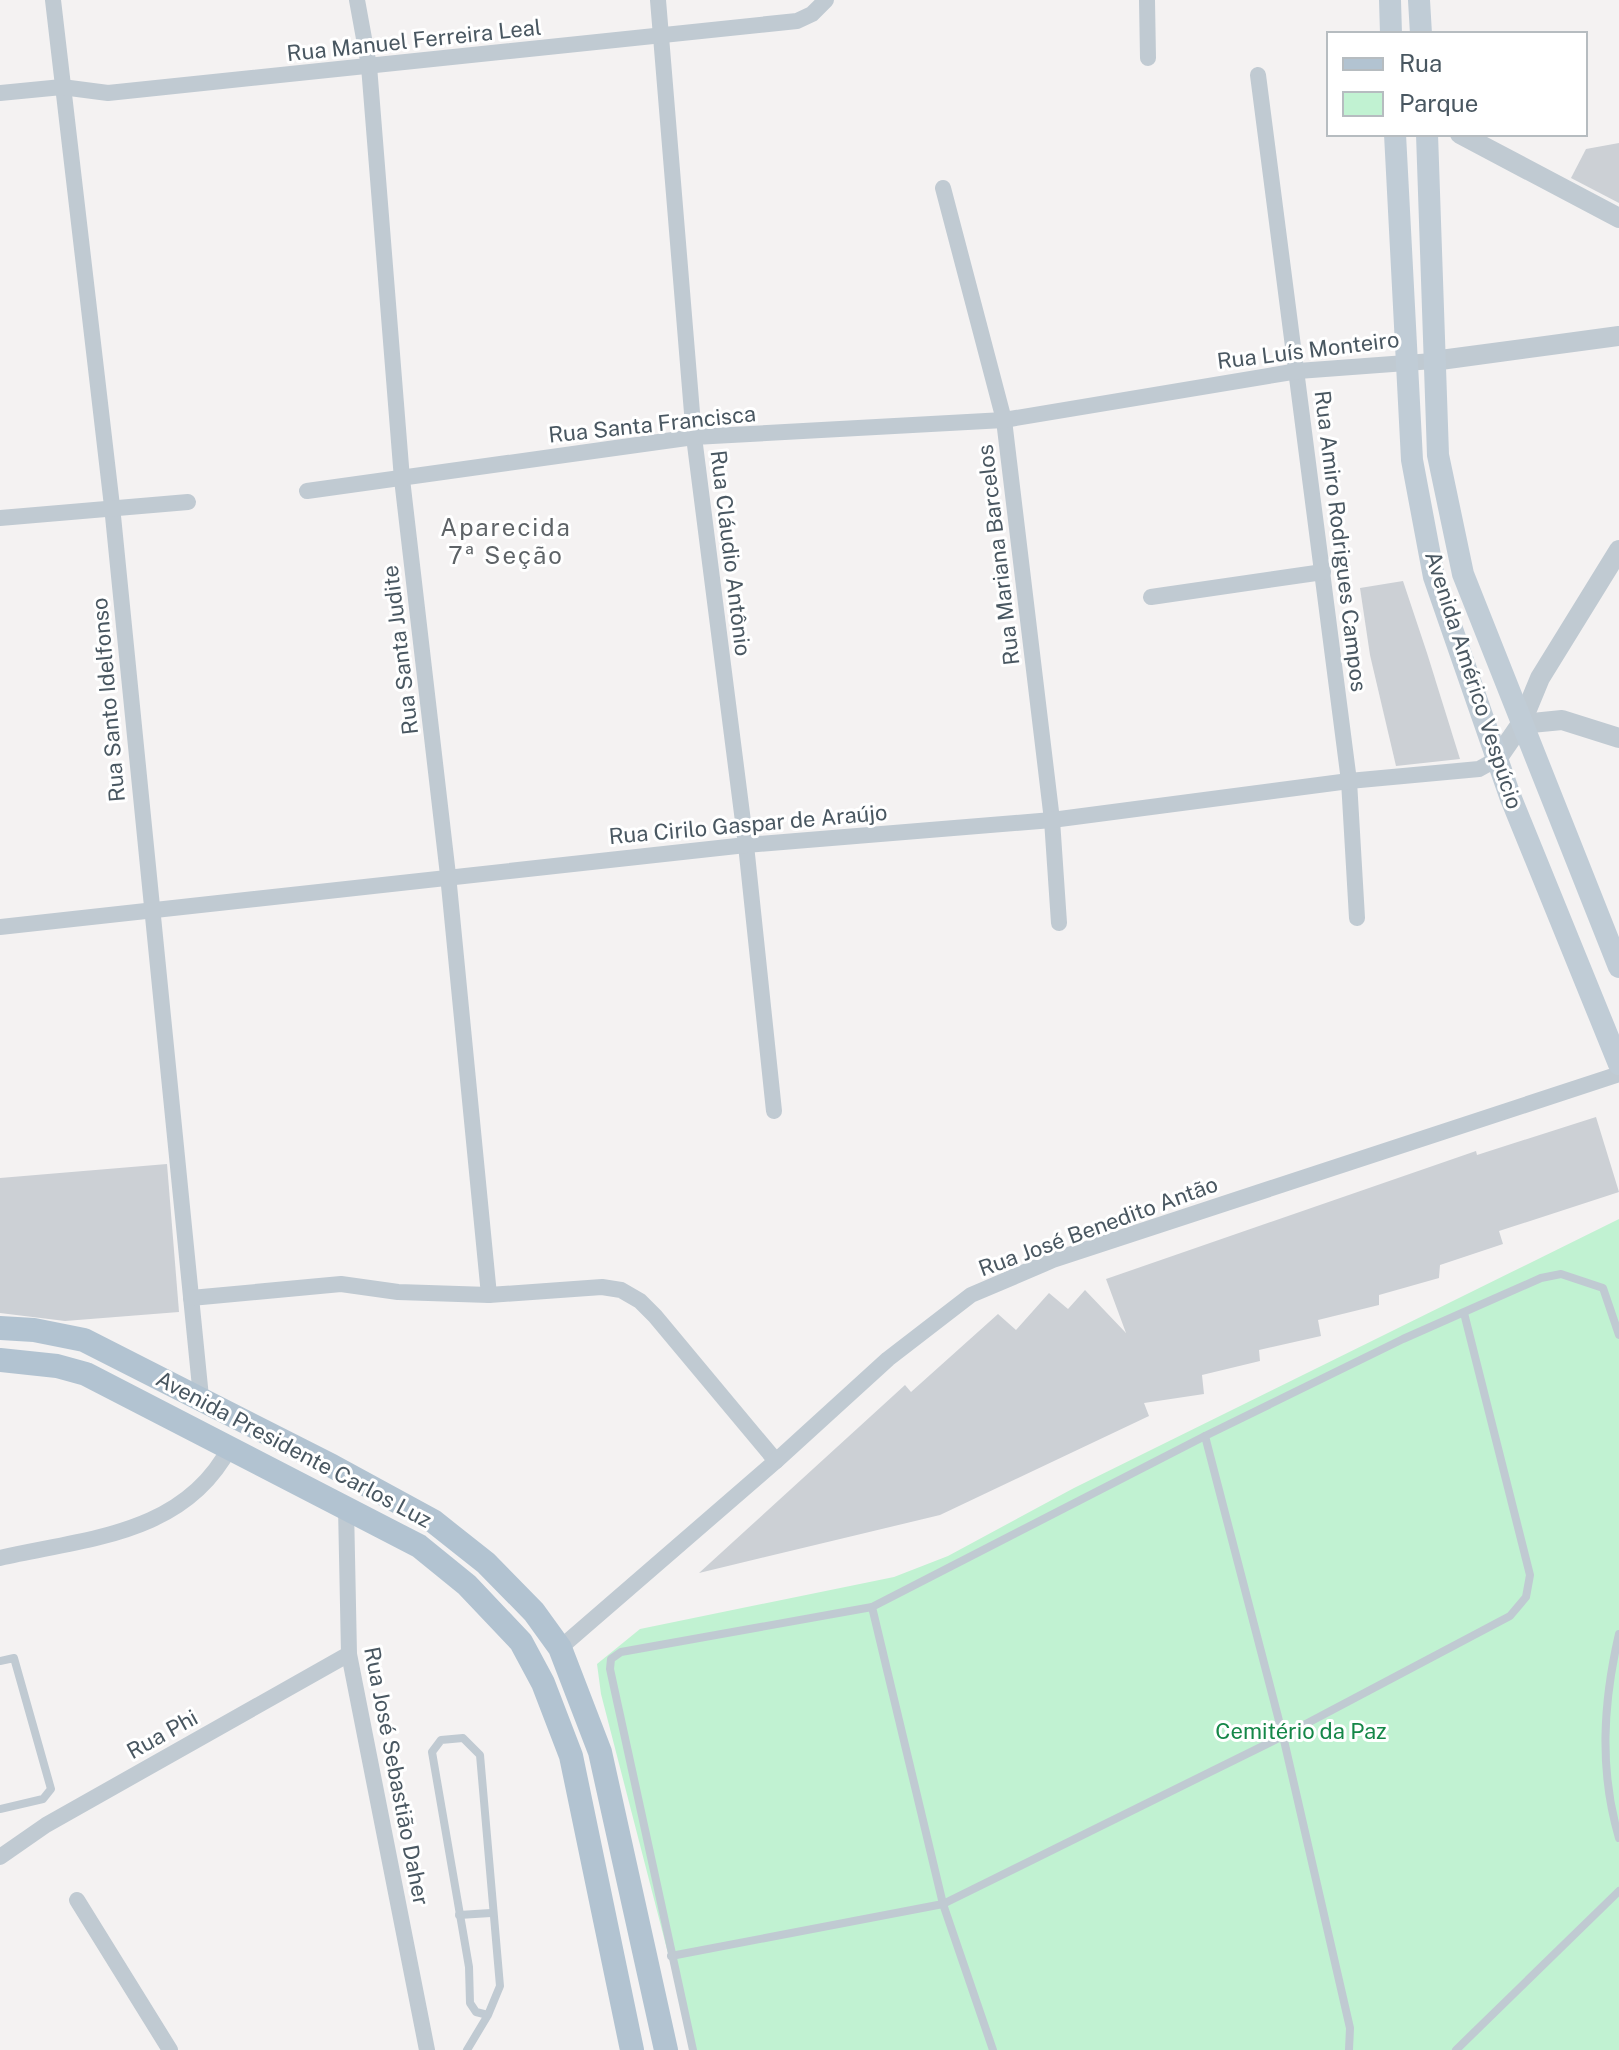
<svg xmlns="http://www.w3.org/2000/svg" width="1619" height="2050" viewBox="0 0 1619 2050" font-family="'Public Sans',sans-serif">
  <rect width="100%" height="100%" fill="#f4f2f2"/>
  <path fill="#c1f2d2" d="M 1619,1219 L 1619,2050 L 693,2050 L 601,1694 L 597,1664 L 640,1629 L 894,1577 L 948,1556 L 1074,1488 Z"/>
  <g fill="#ccd0d5">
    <path d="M 1619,143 L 1619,203 L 1571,178 L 1586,149 Z"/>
    <path d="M 1403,581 L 1427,653 L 1460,759 L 1396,766 L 1370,655 L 1360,588 Z"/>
    <path d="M 1596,1117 L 1619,1192 L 1499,1231 L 1503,1244 L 1440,1265 L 1439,1278 L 1379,1295 L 1379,1305 L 1318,1320 L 1321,1336 L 1259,1350 L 1260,1361 L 1202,1375 L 1204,1394 L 1144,1403 L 1149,1416 L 940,1515 L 699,1573 L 905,1385 L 911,1392 L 998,1314 L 1016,1330 L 1049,1293 L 1068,1309 L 1085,1290 L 1126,1333 L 1106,1279 L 1476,1151 L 1477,1155 Z"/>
    <path d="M 167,1164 L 179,1312 L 65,1321 L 0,1313 L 0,1178 Z"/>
  </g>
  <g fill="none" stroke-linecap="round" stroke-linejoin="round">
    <g stroke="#c0cad2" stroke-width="8">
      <path d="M 1619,1634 C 1603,1703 1599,1770 1619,1838"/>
      <path d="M 0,1661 L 14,1658 L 51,1789 L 43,1799 L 0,1809"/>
      <path d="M 459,1915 L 491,1913"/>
      <path d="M 671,1956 L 943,1904 L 1283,1736 L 1205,1436"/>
      <path d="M 467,2050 L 488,2015 L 500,1986 L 480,1755 L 463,1738 L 441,1740 L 432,1752 L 469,1967 L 470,2003 L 476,2012 L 488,2015"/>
      <path d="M 693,2050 L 610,1669 L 611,1659 L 621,1652 L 872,1607"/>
      <path d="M 993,2050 L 943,1904 L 872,1607 L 1205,1436 L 1403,1339 L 1541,1278 L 1561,1274 L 1603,1288 L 1619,1335"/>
      <path d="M 1349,2050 L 1350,2028 L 1283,1736 L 1510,1616 L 1526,1597 L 1530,1575 L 1464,1313"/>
      <path d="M 1456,2050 L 1619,1891"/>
    </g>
    <g stroke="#c0cad2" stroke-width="16">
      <path d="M 53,0 L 112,506 L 201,1397"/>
      <path d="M 357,0 L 369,66 L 402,479 L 448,875 L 489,1295"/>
      <path d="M 658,0 L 694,437 L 746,845 L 774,1111"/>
      <path d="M 1147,0 L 1148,58"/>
      <path d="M 1258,75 L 1349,781 L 1357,918"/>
      <path d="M 0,93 L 62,87 L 108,93 L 797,21 L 812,14 L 826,0"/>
      <path d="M 943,188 L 1004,420 L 1052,820 L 1059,923"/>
      <path d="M 307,491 L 694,437 L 1004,420 L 1298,371 L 1433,361"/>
      <path d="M 0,518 L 188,502"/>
      <path d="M 1151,597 L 1323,572"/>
      <path d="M 0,927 L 746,845 L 1052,820 L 1349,781 L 1479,769 L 1497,759"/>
      <path d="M 191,1298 L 341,1284 L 398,1292 L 489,1295 L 602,1287 L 621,1290 L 640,1301 L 655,1316 L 776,1461"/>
      <path d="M 346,1507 L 349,1654 L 427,2050"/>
      <path d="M 0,1558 C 87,1538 184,1535 230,1447"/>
      <path d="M 560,1648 L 776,1461 L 888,1359 L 971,1295 L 1053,1260 L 1619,1074"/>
      <path d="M 0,1857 L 46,1825 L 349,1654"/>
      <path d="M 77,1900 L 170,2050"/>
    </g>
    <g stroke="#c0cad2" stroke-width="20">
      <path d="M 1460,134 L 1619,218"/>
      <path d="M 1433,361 L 1619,336"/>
      <path d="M 1521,724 L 1562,720 L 1619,738"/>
      <path d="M 1497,759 L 1521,724 L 1540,678 L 1619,550"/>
    </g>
    <g stroke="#c0ccd6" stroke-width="22">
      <path d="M 1390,0 L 1391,34"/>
      <path d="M 1419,0 L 1421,34"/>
      <path d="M 1395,134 L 1412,460 L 1434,577 L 1510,796 L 1619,1064"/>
      <path d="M 1427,134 L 1438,455 L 1463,574 L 1619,967"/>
    </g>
    <g stroke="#b2c3d1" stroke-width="24">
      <path d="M 0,1328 L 34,1330 L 84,1340 L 332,1466 L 433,1521 L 486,1563 L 534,1612 L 560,1648 L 600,1752 L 666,2050"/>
      <path d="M 0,1360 L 57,1366 L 86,1374 L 419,1546 L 467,1585 L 521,1642 L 543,1683 L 571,1756 L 632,2050"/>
    </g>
  </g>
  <g text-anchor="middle" stroke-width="6" stroke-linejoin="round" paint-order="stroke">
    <g font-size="22" fill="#495761" stroke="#fff">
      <text transform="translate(414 40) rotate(-6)" y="8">Rua Manuel Ferreira Leal</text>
      <text transform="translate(1308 350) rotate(-7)" y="8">Rua Luís Monteiro</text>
      <text transform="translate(652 424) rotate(-6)" y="8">Rua Santa Francisca</text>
      <text transform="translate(1341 541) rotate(83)" y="8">Rua Amiro Rodrigues Campos</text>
      <text transform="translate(731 553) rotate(83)" y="8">Rua Cláudio Antônio</text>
      <text transform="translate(998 555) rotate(-97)" y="8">Rua Mariana Barcelos</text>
      <text transform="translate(400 650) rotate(-97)" y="8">Rua Santa Judite</text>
      <text transform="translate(1474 680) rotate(72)" y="8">Avenida Américo Vespúcio</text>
      <text transform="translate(108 700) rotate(-95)" y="8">Rua Santo Idelfonso</text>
      <text transform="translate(748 824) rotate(-5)" y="8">Rua Cirilo Gaspar de Araújo</text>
      <text transform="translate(1098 1226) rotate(-20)" y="8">Rua José Benedito Antão</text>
      <text transform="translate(294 1449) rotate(28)" y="8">Avenida Presidente Carlos Luz</text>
      <text transform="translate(162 1734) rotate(-29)" y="8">Rua Phi</text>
      <text transform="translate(397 1776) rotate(79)" y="8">Rua José Sebastião Daher</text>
    </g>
    <g font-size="22" fill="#158748" stroke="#fff">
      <text x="1301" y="1739">Cemitério da Paz</text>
    </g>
    <g font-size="24" letter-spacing="2" fill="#5e6367" stroke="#fff">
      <text x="506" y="536">Aparecida<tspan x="506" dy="28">7ª Seção</tspan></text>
    </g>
  </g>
  <rect x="1327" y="32" width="260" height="104" fill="#ffffff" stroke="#b6bcc0" stroke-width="2"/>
  <rect x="1343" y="58" width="40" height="12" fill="#b2c3d1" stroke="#b6bcc0" stroke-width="2"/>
  <text x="1399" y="72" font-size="24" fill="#495761">Rua</text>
  <rect x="1343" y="92" width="40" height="24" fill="#c1f2d2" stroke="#b6bcc0" stroke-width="2"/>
  <text x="1399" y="112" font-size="24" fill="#495761">Parque</text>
</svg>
